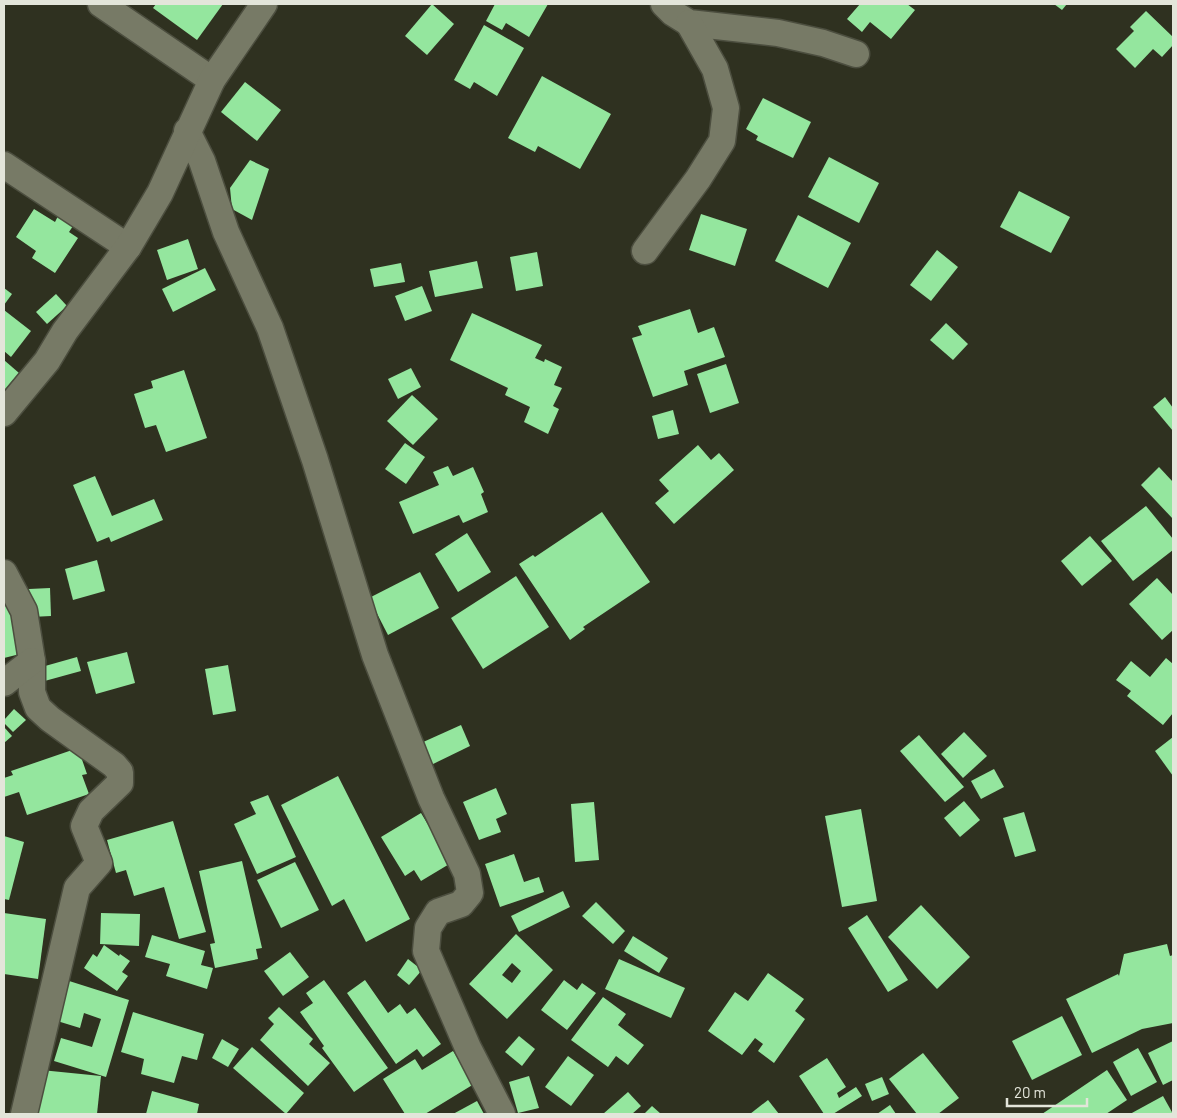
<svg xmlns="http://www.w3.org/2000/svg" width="1177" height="1118" viewBox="0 0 1177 1118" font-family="Barlow,sans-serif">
  <rect width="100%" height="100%" fill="#2f3120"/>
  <g fill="#94e69e" fill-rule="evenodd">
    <path d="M 156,4 L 223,4 L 197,40 L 153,8 Z"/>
    <path d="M 432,4 L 454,24 L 427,55 L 405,36 Z"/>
    <path d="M 495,4 L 548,4 L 529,37 L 506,23 L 502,30 L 486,21 Z"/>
    <path d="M 860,4 L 907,4 L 915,10 L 891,39 L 870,22 L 862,32 L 847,19 Z"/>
    <path d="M 1054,4 L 1067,4 L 1062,10 Z"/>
    <path d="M 1146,11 L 1173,37 L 1173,45 L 1162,57 L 1153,49 L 1135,68 L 1116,49 L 1134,31 L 1130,27 Z"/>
    <path d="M 484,25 L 524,48 L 497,96 L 474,82 L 470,89 L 454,80 Z"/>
    <path d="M 542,76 L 611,114 L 580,169 L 538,146 L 535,152 L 508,138 Z"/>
    <path d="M 245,82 L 281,110 L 257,141 L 221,112 Z"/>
    <path d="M 763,98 L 811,122 L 793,158 L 756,140 L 758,136 L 746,129 Z"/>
    <path d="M 829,157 L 879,183 L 859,223 L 808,197 Z"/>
    <path d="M 250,160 L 269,169 L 252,220 L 232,209 L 230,188 Z"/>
    <path d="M 1019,191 L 1070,217 L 1051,253 L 1000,227 Z"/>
    <path d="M 34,209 L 55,222 L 58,216 L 73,226 L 69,232 L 78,238 L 55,273 L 32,258 L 36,251 L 16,237 Z"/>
    <path d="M 701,214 L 747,229 L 735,266 L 689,250 Z"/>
    <path d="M 798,215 L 851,243 L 828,288 L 775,261 Z"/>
    <path d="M 188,239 L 198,269 L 167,280 L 157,250 Z"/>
    <path d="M 937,250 L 958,267 L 931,301 L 910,285 Z"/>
    <path d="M 537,252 L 543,286 L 516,291 L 510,257 Z"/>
    <path d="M 477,261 L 483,288 L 435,297 L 429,271 Z"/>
    <path d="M 401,263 L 405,282 L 374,287 L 370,269 Z"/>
    <path d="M 205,268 L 216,290 L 173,312 L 162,289 Z"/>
    <path d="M 422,286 L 432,311 L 405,321 L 395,296 Z"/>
    <path d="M 4,288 L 12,294 L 4,305 Z"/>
    <path d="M 56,294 L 67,306 L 47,324 L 36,312 Z"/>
    <path d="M 690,309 L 698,333 L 714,327 L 725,357 L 684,371 L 688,385 L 653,397 L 632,338 L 642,335 L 638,326 Z"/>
    <path d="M 4,310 L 31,331 L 11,357 L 4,351 Z"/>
    <path d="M 472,313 L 542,345 L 535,358 L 544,362 L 545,359 L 562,367 L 554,385 L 562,388 L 553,406 L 559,409 L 548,434 L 524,422 L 530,407 L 505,395 L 508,388 L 450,360 Z"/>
    <path d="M 946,323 L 968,344 L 953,360 L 930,340 Z"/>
    <path d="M 4,360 L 19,373 L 4,391 Z"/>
    <path d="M 726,364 L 739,403 L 710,413 L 697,374 Z"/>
    <path d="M 411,368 L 421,387 L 398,399 L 388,379 Z"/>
    <path d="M 184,370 L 207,438 L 166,452 L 156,425 L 145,428 L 134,394 L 153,388 L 151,381 Z"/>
    <path d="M 412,395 L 438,419 L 413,445 L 387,421 Z"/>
    <path d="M 1165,397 L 1173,408 L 1173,431 L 1153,407 Z"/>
    <path d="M 673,410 L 679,434 L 658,439 L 652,416 Z"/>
    <path d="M 405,443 L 425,457 L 406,484 L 385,469 Z"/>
    <path d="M 698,445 L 711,460 L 719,453 L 734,470 L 674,524 L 655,503 L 669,491 L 659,480 Z"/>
    <path d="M 448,466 L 453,476 L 473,467 L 484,492 L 481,494 L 488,512 L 463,523 L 459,515 L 413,534 L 399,502 L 439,485 L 433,472 Z"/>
    <path d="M 1159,467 L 1173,482 L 1173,519 L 1141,485 Z"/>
    <path d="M 95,476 L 112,516 L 154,499 L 163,520 L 111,542 L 109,537 L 97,542 L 73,485 Z"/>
    <path d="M 1146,506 L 1173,539 L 1173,550 L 1133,581 L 1101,541 Z"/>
    <path d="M 602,512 L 650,582 L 583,627 L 585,629 L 570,640 L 519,564 L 533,555 L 535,557 Z"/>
    <path d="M 467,533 L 491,572 L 458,592 L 435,554 Z"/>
    <path d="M 1090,536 L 1112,561 L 1082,586 L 1061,561 Z"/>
    <path d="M 97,560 L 105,591 L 73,600 L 65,569 Z"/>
    <path d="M 420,572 L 439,608 L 388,635 L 369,598 Z"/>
    <path d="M 516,576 L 549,627 L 483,669 L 451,618 Z"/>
    <path d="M 1157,578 L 1173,595 L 1173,630 L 1162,640 L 1129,604 Z"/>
    <path d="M 50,588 L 51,616 L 31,617 L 29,589 Z"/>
    <path d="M 9,592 L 24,653 L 4,658 L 4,593 Z"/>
    <path d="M 127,652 L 135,683 L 96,694 L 87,662 Z"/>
    <path d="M 77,657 L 81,671 L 41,682 L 38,668 Z"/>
    <path d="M 1166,658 L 1173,664 L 1173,713 L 1163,725 L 1127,696 L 1131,691 L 1116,680 L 1131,661 L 1150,677 Z"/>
    <path d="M 228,665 L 236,711 L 213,715 L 205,669 Z"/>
    <path d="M 14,709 L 26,720 L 13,732 L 4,723 L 4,720 Z"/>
    <path d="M 461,725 L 470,746 L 431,765 L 421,743 Z"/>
    <path d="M 4,727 L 12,736 L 4,743 Z"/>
    <path d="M 964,732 L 987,756 L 963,778 L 941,754 Z"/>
    <path d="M 919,735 L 964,787 L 945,802 L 900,751 Z"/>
    <path d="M 1173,737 L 1173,776 L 1155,751 Z"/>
    <path d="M 78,748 L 87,774 L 82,775 L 89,794 L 27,815 L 19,792 L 4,797 L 4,778 L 13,775 L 11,771 Z"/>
    <path d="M 994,769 L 1004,787 L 981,799 L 971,781 Z"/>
    <path d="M 338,776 L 410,919 L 366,942 L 344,899 L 332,906 L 281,805 Z"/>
    <path d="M 496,788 L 507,814 L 496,819 L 501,832 L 479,840 L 463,802 Z"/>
    <path d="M 268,795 L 296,857 L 257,874 L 234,824 L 256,814 L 250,802 Z"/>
    <path d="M 964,801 L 980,820 L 960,837 L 944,818 Z"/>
    <path d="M 594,802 L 599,860 L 575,862 L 571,804 Z"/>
    <path d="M 861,809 L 877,901 L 842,907 L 825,816 Z"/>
    <path d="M 1024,812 L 1036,851 L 1015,857 L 1003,818 Z"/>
    <path d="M 421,813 L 451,863 L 421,881 L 414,870 L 405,876 L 381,837 Z"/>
    <path d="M 173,821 L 206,932 L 179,939 L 164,887 L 134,896 L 126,870 L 116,873 L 107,840 Z"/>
    <path d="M 4,836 L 24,842 L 9,900 L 4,899 Z"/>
    <path d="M 514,854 L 524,882 L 539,877 L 544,892 L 500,907 L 485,864 Z"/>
    <path d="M 242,861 L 262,948 L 256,949 L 258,959 L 215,968 L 210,944 L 215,943 L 199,871 Z"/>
    <path d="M 295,862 L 319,910 L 281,928 L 257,880 Z"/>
    <path d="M 563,891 L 570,907 L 519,932 L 511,916 Z"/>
    <path d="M 596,902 L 625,931 L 613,944 L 582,916 Z"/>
    <path d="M 921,905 L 970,957 L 937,989 L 888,937 Z"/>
    <path d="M 4,913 L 46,919 L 38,979 L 4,974 Z"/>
    <path d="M 101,913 L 140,914 L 139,946 L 100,944 Z"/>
    <path d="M 867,915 L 908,980 L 888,992 L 848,928 Z"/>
    <path d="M 516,934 L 553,970 L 507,1019 L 469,984 ZM 512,963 L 521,971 L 512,983 L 502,975 Z"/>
    <path d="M 152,935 L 205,951 L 201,965 L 213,968 L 207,989 L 166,976 L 170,964 L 145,957 Z"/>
    <path d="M 633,936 L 668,958 L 659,973 L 624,951 Z"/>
    <path d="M 1167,944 L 1170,956 L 1173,955 L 1173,1023 L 1142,1029 L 1092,1053 L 1066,999 L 1118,974 L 1119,976 L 1124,954 Z"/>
    <path d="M 104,945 L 119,956 L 120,954 L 130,961 L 122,972 L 128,976 L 117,991 L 84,968 L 93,954 L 97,957 Z"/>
    <path d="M 290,952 L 309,977 L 283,996 L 264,971 Z"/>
    <path d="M 408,959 L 422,970 L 409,985 L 397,975 Z"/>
    <path d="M 619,959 L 685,988 L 671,1018 L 605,989 Z"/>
    <path d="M 768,973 L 804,999 L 795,1011 L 805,1019 L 774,1063 L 758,1051 L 763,1044 L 755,1038 L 742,1055 L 708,1031 L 735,992 L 748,1001 Z"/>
    <path d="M 66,980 L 129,1000 L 106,1077 L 54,1061 L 61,1038 L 92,1047 L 101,1019 L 84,1013 L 80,1028 L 54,1020 Z"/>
    <path d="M 324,980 L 388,1068 L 354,1092 L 322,1048 L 324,1046 L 300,1012 L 313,1003 L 306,993 Z"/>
    <path d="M 365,980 L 388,1013 L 400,1004 L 407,1014 L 415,1008 L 441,1044 L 423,1057 L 417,1049 L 396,1064 L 347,993 Z"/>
    <path d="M 564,980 L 577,990 L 582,983 L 596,993 L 567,1030 L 541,1010 Z"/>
    <path d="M 603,997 L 626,1014 L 618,1025 L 644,1045 L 628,1065 L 616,1056 L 608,1067 L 571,1040 Z"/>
    <path d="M 279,1007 L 313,1039 L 309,1044 L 330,1063 L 308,1086 L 260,1040 L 274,1024 L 268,1018 Z"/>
    <path d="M 133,1012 L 204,1034 L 197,1060 L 182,1056 L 174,1083 L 141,1074 L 144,1059 L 121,1052 Z"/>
    <path d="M 1062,1016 L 1082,1055 L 1032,1080 L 1012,1041 Z"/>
    <path d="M 519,1036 L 535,1049 L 522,1066 L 505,1052 Z"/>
    <path d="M 222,1039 L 239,1049 L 228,1067 L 212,1058 Z"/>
    <path d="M 1173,1041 L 1173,1080 L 1163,1085 L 1148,1053 Z"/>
    <path d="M 252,1047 L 304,1093 L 286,1114 L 233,1068 Z"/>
    <path d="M 1138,1048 L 1157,1082 L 1131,1096 L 1113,1062 Z"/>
    <path d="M 453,1051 L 474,1084 L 425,1114 L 405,1114 L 383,1079 L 415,1059 L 422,1070 Z"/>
    <path d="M 923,1053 L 959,1098 L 938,1114 L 917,1114 L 889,1079 Z"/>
    <path d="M 568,1056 L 594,1075 L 571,1106 L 545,1087 Z"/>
    <path d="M 827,1058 L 846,1087 L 837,1093 L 839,1098 L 856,1087 L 862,1096 L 833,1114 L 824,1114 L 799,1076 Z"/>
    <path d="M 41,1070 L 101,1076 L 97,1114 L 36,1113 Z"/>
    <path d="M 1107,1070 L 1127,1100 L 1106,1114 L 1042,1114 Z"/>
    <path d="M 529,1076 L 539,1108 L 518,1113 L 509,1082 Z"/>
    <path d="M 882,1077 L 889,1094 L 872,1101 L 865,1084 Z"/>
    <path d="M 152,1091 L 199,1104 L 197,1114 L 146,1114 Z"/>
    <path d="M 628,1092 L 641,1106 L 632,1114 L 603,1114 Z"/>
    <path d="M 1163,1096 L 1173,1114 L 1130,1114 Z"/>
    <path d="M 768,1100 L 779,1114 L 750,1114 Z"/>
    <path d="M 477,1101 L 484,1114 L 453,1114 Z"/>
    <path d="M 890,1105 L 896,1114 L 877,1114 Z"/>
    <path d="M 652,1106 L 661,1114 L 644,1114 Z"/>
  </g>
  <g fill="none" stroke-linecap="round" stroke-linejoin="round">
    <defs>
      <g id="minor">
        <path d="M 101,4 L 212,80"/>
        <path d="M 664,4 L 673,13 L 689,23 L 778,33 L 823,43 L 856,54"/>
        <path d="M 187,131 L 202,161 L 226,232 L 270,328 L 315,460 L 375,655 L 431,798 L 467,874 L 470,893 L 461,904 L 438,912 L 428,928 L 426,951 L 468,1048 L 502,1114"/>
        <path d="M 4,165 L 128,247"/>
        <path d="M 645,251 L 698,179 L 722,141 L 726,108 L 715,69 L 689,23"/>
        <path d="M 4,413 L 47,361 L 65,331 L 128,247 L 160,193 L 212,80 L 264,4"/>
        <path d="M 4,573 L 24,611 L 32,661 L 32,692 L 38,708 L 50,719 L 114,765 L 120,772 L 120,783 L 91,811 L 84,826 L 99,863 L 77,888 L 24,1114"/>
        <path d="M 4,683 L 32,661"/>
      </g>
    </defs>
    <use href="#minor" stroke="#4c4e3f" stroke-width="29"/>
    <use href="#minor" stroke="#777a66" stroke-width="26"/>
  </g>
  <rect width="1177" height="1118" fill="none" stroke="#e3e5da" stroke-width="10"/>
  <path d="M1007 1098v8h80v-8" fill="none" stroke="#e3e5da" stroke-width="2.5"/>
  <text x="1014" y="1098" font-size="15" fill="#e3e5da" stroke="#2f3120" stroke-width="4" paint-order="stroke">20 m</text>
</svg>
